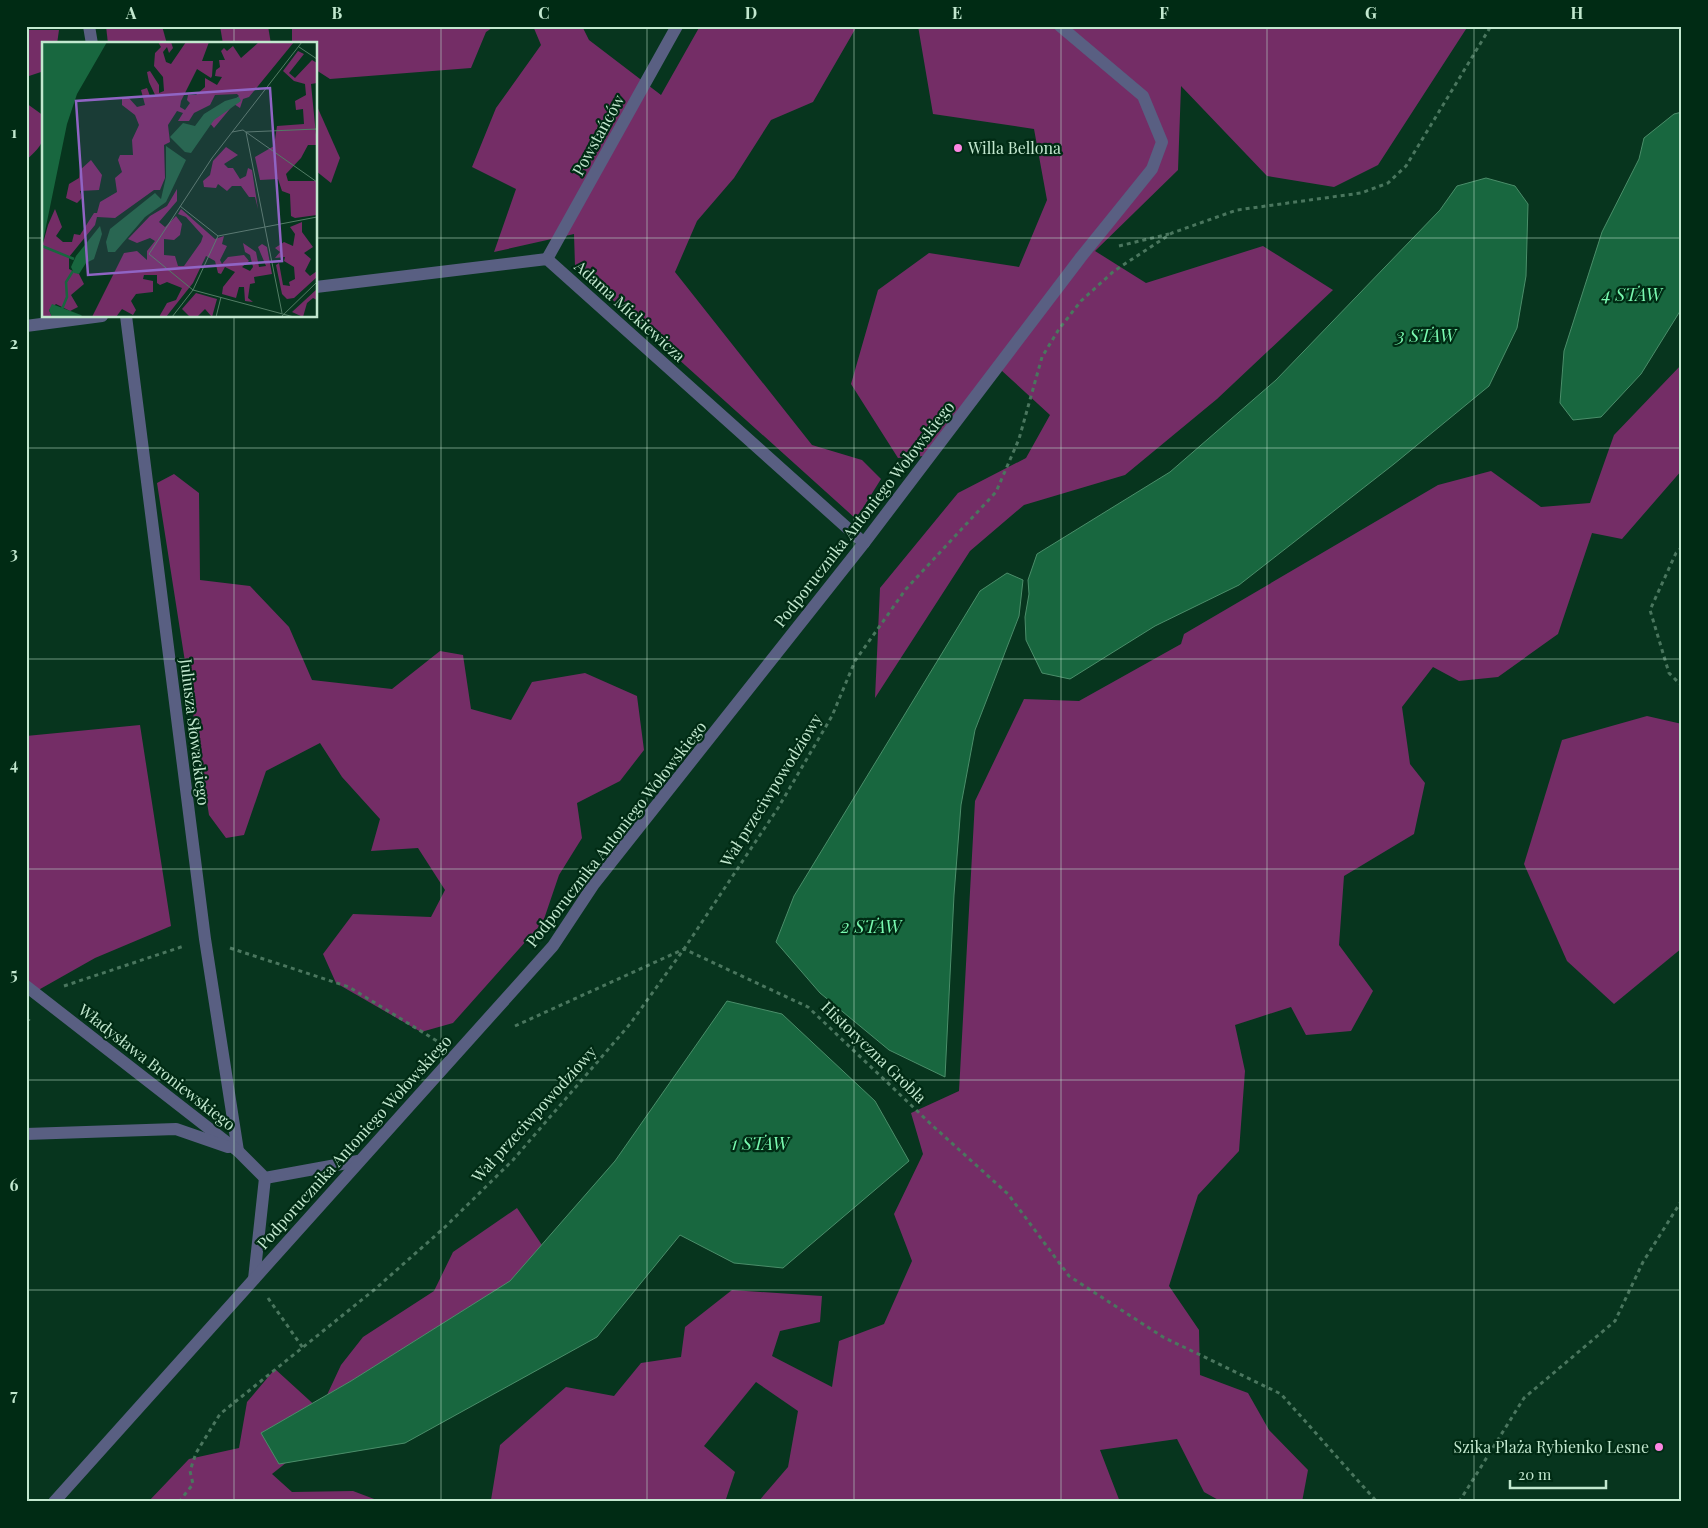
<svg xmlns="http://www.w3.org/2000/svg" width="1708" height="1528" viewBox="0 0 1708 1528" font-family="'Playfair Display',serif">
  <rect width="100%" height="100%" fill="#07351e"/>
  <g fill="#742d66">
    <path d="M 106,26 L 162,26 L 167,44 L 108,44 Z"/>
    <path d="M 220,26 L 268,26 L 271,44 L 223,44 Z"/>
    <path d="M 292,26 L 495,26 L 486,32 L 471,68 L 330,79 L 316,70 L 316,44 L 292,44 Z"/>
    <path d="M 533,26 L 582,26 L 589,40 L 661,95 L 700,26 L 857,26 L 813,102 L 771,120 L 734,178 L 697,221 L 675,272 L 812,445 L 862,460 L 881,479 L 856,519 L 575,266 L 574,234 L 494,252 L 516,189 L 472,167 L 496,108 L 541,45 Z"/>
    <path d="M 918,26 L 1468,26 L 1378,165 L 1334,187 L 1267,176 L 1181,86 L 1178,170 L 1095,251 L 1146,283 L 1263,246 L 1333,290 L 1217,399 L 1125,475 L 1024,505 L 970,551 L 875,698 L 880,588 L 958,493 L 1026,458 L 1050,415 L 1001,370 L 924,456 L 898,458 L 851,384 L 878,290 L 929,253 L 1019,267 L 1047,200 L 1034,129 L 933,114 Z"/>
    <path d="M 26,30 L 59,30 L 57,44 L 44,44 L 44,71 L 26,77 Z"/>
    <path d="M 26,103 L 44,116 C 44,140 45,144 26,160 Z"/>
    <path d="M 316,104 L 340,158 L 331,183 L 316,171 Z"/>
    <path d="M 1682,364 L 1682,470 L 1622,539 L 1592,533 L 1558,634 L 1498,677 L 1459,681 L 1433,667 L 1402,707 L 1410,764 L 1425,783 L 1414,834 L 1344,876 L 1339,945 L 1373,991 L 1351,1031 L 1306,1035 L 1291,1007 L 1235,1025 L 1245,1071 L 1239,1151 L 1198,1195 L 1169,1286 L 1199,1330 L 1200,1375 L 1248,1393 L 1269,1430 L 1308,1470 L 1302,1502 L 1222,1502 L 1204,1492 L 1177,1439 L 1100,1450 L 1120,1502 L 758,1502 L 788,1467 L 798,1411 L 756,1382 L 704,1446 L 735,1472 L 725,1502 L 481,1502 L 491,1500 L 500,1445 L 566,1387 L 614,1396 L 641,1363 L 681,1357 L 685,1327 L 732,1290 L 822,1296 L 820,1322 L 780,1331 L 772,1356 L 832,1387 L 839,1341 L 884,1324 L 912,1261 L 894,1214 L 923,1154 L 911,1113 L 959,1091 L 975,801 L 1024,699 L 1079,701 L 1181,644 L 1184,634 L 1438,485 L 1491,471 L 1541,507 L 1590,503 L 1614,435 Z"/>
    <path d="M 174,474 L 199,493 L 200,580 L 250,586 L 289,627 L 312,680 L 392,689 L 440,651 L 463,655 L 471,709 L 511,720 L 532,682 L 585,673 L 637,696 L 644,750 L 620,781 L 577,803 L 582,838 L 559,875 L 543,922 L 453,1023 L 421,1032 L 336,983 L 323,954 L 353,914 L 431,917 L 445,890 L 418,848 L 371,851 L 380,819 L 342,777 L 320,743 L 266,771 L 244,835 L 226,838 L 209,815 L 157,483 Z"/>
    <path d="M 1647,716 L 1682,724 L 1682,948 L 1614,1004 L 1567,961 L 1524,864 L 1562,740 Z"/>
    <path d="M 140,725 L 171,926 L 95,958 L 26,997 L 26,736 Z"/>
    <path d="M 517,1208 L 558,1269 L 362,1402 L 272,1474 L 292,1492 L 353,1491 L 382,1502 L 148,1502 L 189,1459 L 239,1448 L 247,1402 L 275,1369 L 320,1410 L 341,1365 L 363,1337 L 434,1291 L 453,1252 Z"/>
  </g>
  <g fill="#18673f" stroke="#4b8e6a">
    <path d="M 1682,112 L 1682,308 L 1641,374 L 1601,417 L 1573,420 L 1560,403 L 1564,351 L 1602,232 L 1639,159 L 1644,138 L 1674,114 Z"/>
    <path d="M 1486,178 L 1515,186 L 1528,204 L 1526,276 L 1517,328 L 1489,386 L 1394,464 L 1239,585 L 1155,626 L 1070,679 L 1042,673 L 1026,640 L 1025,617 L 1029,594 L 1028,580 L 1037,554 L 1170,472 L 1276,380 L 1440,210 L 1457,186 Z"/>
    <path d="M 1007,573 L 1023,580 L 1019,616 L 975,730 L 961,805 L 954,895 L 945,1077 L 889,1050 L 820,993 L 776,942 L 794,896 L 980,591 Z"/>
    <path d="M 727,1001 L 782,1014 L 875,1101 L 909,1161 L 783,1268 L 734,1263 L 680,1235 L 597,1337 L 405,1443 L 279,1464 L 261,1433 L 351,1381 L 510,1281 L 615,1161 Z"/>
  </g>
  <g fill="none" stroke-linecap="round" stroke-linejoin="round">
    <g stroke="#4a765e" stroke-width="3" stroke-dasharray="4 4" stroke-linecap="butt">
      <path d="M 1119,246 L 1169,234"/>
      <path d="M 1682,547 L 1676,553 L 1650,610 L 1669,673 L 1682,686"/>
      <path d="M 230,948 L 349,987 L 437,1041"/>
      <path d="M 64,986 L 184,946"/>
      <path d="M 515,1026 L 684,949 L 808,1007 L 934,1127 L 1008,1194 L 1069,1276 L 1163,1337 L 1281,1394 L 1377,1502"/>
      <path d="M 26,1028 L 29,1019"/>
      <path d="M 268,1298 L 303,1348"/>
      <path d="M 179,1502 L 193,1484 L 190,1471 L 196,1453 L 220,1414 L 374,1290 L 444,1228 L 513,1160 L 630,1024 L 684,949 L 778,808 L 832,716 L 855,661 L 906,589 L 996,492 L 1019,439 L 1042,357 L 1059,329 L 1081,301 L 1114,271 L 1172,233 L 1237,210 L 1361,193 L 1388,183 L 1406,166 L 1491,26"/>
      <path d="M 1459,1502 L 1524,1398 L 1615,1321 L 1643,1262 L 1682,1200"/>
    </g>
    <g stroke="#595f82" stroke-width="12">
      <path d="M 89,26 L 92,44"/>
      <path d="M 547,259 L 677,26"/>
      <path d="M 316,287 L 547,259 L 864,543"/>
      <path d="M 126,316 L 205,939 L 238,1151"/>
      <path d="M 26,326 L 102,316"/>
      <path d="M 26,986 L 238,1151 L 265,1178 L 358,1161"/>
      <path d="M 26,1134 L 176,1129 L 228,1147"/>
      <path d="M 254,1279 L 265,1178"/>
      <path d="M 54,1502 L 553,946 L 594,884 L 864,543 L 1081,257 L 1152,169 L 1162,142 L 1143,96 L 1060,26"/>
    </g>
  </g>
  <path fill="none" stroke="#c2e8cf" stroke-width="1" stroke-opacity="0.55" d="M 234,26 L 234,44M 441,26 L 441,1502M 647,26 L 647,1502M 854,26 L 854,1502M 1061,26 L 1061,1502M 1267,26 L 1267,1502M 1474,26 L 1474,1502M 26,238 L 44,238M 316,238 L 1682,238M 234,316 L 234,1502M 26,448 L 1682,448M 26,659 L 1682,659M 26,869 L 1682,869M 26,1080 L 1682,1080M 26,1290 L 1682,1290"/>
  <g fill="#fd86e2" stroke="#002b14" stroke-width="2">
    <circle cx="958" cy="148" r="5"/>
    <circle cx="1659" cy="1447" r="5"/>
  </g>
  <g text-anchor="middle" stroke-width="4.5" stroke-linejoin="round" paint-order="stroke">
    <g font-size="16" fill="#c2e8cf" stroke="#002b14">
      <text transform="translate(598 135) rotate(-61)" y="6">Powstańców</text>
      <text transform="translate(630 311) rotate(42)" y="6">Adama Mickiewicza</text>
      <text transform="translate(864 514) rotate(-52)" y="6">Podporucznika Antoniego Wołowskiego</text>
      <text transform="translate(195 732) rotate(83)" y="6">Juliusza Słowackiego</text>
      <text transform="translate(771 790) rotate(-58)" y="6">Wał przeciwpowodziowy</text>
      <text transform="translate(616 834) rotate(-52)" y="6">Podporucznika Antoniego Wołowskiego</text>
      <text transform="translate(874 1052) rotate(44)" y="6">Historyczna Grobla</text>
      <text transform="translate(157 1067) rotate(38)" y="6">Władysława Broniewskiego</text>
      <text transform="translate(534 1114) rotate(-48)" y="6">Wał przeciwpowodziowy</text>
      <text transform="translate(354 1142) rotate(-48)" y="6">Podporucznika Antoniego Wołowskiego</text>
    </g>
    <g font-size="16" fill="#c2e8cf" stroke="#002b14" text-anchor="start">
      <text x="968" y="154">Willa Bellona</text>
      <text x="1649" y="1453" text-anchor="end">Szika Plaża Rybienko Lesne</text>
    </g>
    <g font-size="18" font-style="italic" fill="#79f9b0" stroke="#002b14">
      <text x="1632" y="301">4 STAW</text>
      <text x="1426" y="342">3 STAW</text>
      <text x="871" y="933">2 STAW</text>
      <text x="760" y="1150">1 STAW</text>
    </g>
  </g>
  <g transform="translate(42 42)">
    <rect width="275" height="275" fill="#07351e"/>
    <path d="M 116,0 L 129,0 L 131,6 L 127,11 L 125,5 L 121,10 L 124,20 L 129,22 L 144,0 L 167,0 L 160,19 L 171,19 L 170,34 L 169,36 L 155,27 L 139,59 L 138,65 L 143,68 L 148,61 L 145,58 L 146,53 L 154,53 L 163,45 L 163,36 L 175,43 L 180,35 L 173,34 L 174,28 L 178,25 L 177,18 L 183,18 L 179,9 L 182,6 L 185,9 L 191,4 L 199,16 L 217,0 L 252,0 L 207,55 L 201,57 L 198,66 L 192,62 L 172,86 L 167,80 L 197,54 L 195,52 L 173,53 L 168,63 L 152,71 L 147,79 L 136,79 L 141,71 L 135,69 L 126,83 L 128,100 L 122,103 L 123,136 L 118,148 L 112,148 L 73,176 L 55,175 L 53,183 L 27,215 L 27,227 L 37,232 L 42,242 L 29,253 L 36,265 L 28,269 L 14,262 L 7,268 L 10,275 L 0,275 L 0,205 L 6,183 L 13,167 L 20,185 L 14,194 L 21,200 L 30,200 L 32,192 L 38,193 L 52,171 L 55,171 L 58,160 L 75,150 L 73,136 L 80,130 L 76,118 L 78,113 L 91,113 L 90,98 L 97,83 L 93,73 L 80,63 L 80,57 L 86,55 L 95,65 L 103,63 L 99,48 L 105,46 L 108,54 L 114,55 L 107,40 L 105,30 L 108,29 L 117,43 L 117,51 L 122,49 L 121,35 L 112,24 L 113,11 L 119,5 ZM 256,9 L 262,12 L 247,31 L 253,36 L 270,18 L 275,21 L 275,41 L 269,42 L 275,103 L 266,103 L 259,116 L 244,132 L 246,139 L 275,139 L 275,173 L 253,176 L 249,174 L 248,152 L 240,149 L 236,137 L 218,138 L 213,115 L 232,104 L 235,84 L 262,82 L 261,67 L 254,68 L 253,59 L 264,53 L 263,42 L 252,39 L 241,29 ZM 184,105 L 196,113 L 182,122 L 186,126 L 191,126 L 198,137 L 204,134 L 206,126 L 210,128 L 216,167 L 213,155 L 207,155 L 199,144 L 190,144 L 185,149 L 176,142 L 174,146 L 162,145 L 161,139 L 168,133 L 171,119 ZM 49,118 L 60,133 L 57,148 L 38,149 L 40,156 L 35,161 L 24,156 L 27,142 L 37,136 L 38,128 ZM 135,147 L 135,159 L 117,180 L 123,185 L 134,174 L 140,182 L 138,193 L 132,198 L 122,197 L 122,213 L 133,214 L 136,224 L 142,224 L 159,200 L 161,194 L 144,175 L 136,172 L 139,167 L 173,197 L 182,194 L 180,202 L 185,204 L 178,218 L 180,222 L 186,215 L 202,213 L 207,219 L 200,225 L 208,229 L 211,225 L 208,213 L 203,210 L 201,201 L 214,210 L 217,225 L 224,224 L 216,205 L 220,202 L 225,205 L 230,232 L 212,235 L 213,241 L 208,242 L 206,256 L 211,260 L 203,259 L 202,245 L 197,245 L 194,256 L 180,252 L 181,245 L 193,230 L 183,225 L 179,232 L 176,231 L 173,219 L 164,214 L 151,241 L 124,275 L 117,275 L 125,261 L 134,258 L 140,246 L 125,240 L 118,243 L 115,241 L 115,233 L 102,233 L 101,237 L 111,239 L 111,250 L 94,252 L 89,259 L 94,268 L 91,273 L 80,267 L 74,275 L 50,275 L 82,211 L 95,209 L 105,218 L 105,209 L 113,199 L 108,196 L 95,201 L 86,197 L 108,174 L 125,164 ZM 260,180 L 260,190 L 271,205 L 262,211 L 269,217 L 263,229 L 268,234 L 275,229 L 275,235 L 252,256 L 245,257 L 240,252 L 234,223 L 237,221 L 241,243 L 248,244 L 247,240 L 253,237 L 252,225 L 242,219 L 243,215 L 233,216 L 238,210 L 233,206 L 242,200 L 251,204 L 253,192 L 248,185 ZM 275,247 L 275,258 L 271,256 L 265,261 L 261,275 L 250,270 ZM 154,251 L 175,257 L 170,275 L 163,267 L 155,275 L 148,275 L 140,267 Z" fill="#742d66"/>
    <path d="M 0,0 L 65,0 L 35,52 L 25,82 L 0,204 ZM 197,55 L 199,59 L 172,78 L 149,111 L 143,110 L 128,95 L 141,81 L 153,84 L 162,72 L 183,59 ZM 124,104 L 144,118 L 124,160 L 103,175 L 73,210 L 66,210 L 64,200 L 68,187 L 113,151 L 119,157 L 124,135 ZM 58,184 L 60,192 L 52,217 L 44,221 L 37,232 L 32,231 L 29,225 L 34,214 ZM 10,262 L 39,273 L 41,275 L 10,275 L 7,268 Z" fill="#18673f"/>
    <path fill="none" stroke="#18673f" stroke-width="2.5" d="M 0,204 L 32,217M 20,267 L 25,255 L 24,240 L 31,229"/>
    <path fill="none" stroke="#527d65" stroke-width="1" d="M 257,5 L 275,17M 190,90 L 201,88 L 275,140M 138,164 L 176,194 L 275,175M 240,271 L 204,90 L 275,87M 130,275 L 151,248 L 176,194M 174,275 L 179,255M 239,275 L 275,240M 252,275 L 151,248 L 107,212 L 170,116 L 260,0"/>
    <path fill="#9064c4" fill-opacity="0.15" stroke="#9064c4" stroke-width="2.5" d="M 228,46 L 240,219 L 46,233 L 34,59 Z"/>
    <rect width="275" height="275" fill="none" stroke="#c2e8cf" stroke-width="2.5"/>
  </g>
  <rect width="1708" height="1528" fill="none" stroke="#002b14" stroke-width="55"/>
  <path d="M1510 1480v8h96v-8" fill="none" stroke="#c2e8cf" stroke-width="2.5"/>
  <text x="1518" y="1480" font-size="15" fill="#c2e8cf" stroke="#002b14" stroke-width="4" paint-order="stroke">20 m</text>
  <rect x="28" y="28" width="1652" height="1472" fill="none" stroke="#c2e8cf" stroke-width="2"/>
  <g font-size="16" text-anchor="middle" font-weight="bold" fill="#c2e8cf">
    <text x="131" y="19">A</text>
    <text x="337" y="19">B</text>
    <text x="544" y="19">C</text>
    <text x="751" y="19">D</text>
    <text x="957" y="19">E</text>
    <text x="1164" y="19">F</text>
    <text x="1371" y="19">G</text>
    <text x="1577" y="19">H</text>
    <text x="14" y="138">1</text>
    <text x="14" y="349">2</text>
    <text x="14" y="559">3</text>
    <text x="14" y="770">4</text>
    <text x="14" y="980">5</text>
    <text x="14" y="1191">6</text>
    <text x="14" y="1401">7</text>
  </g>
</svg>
